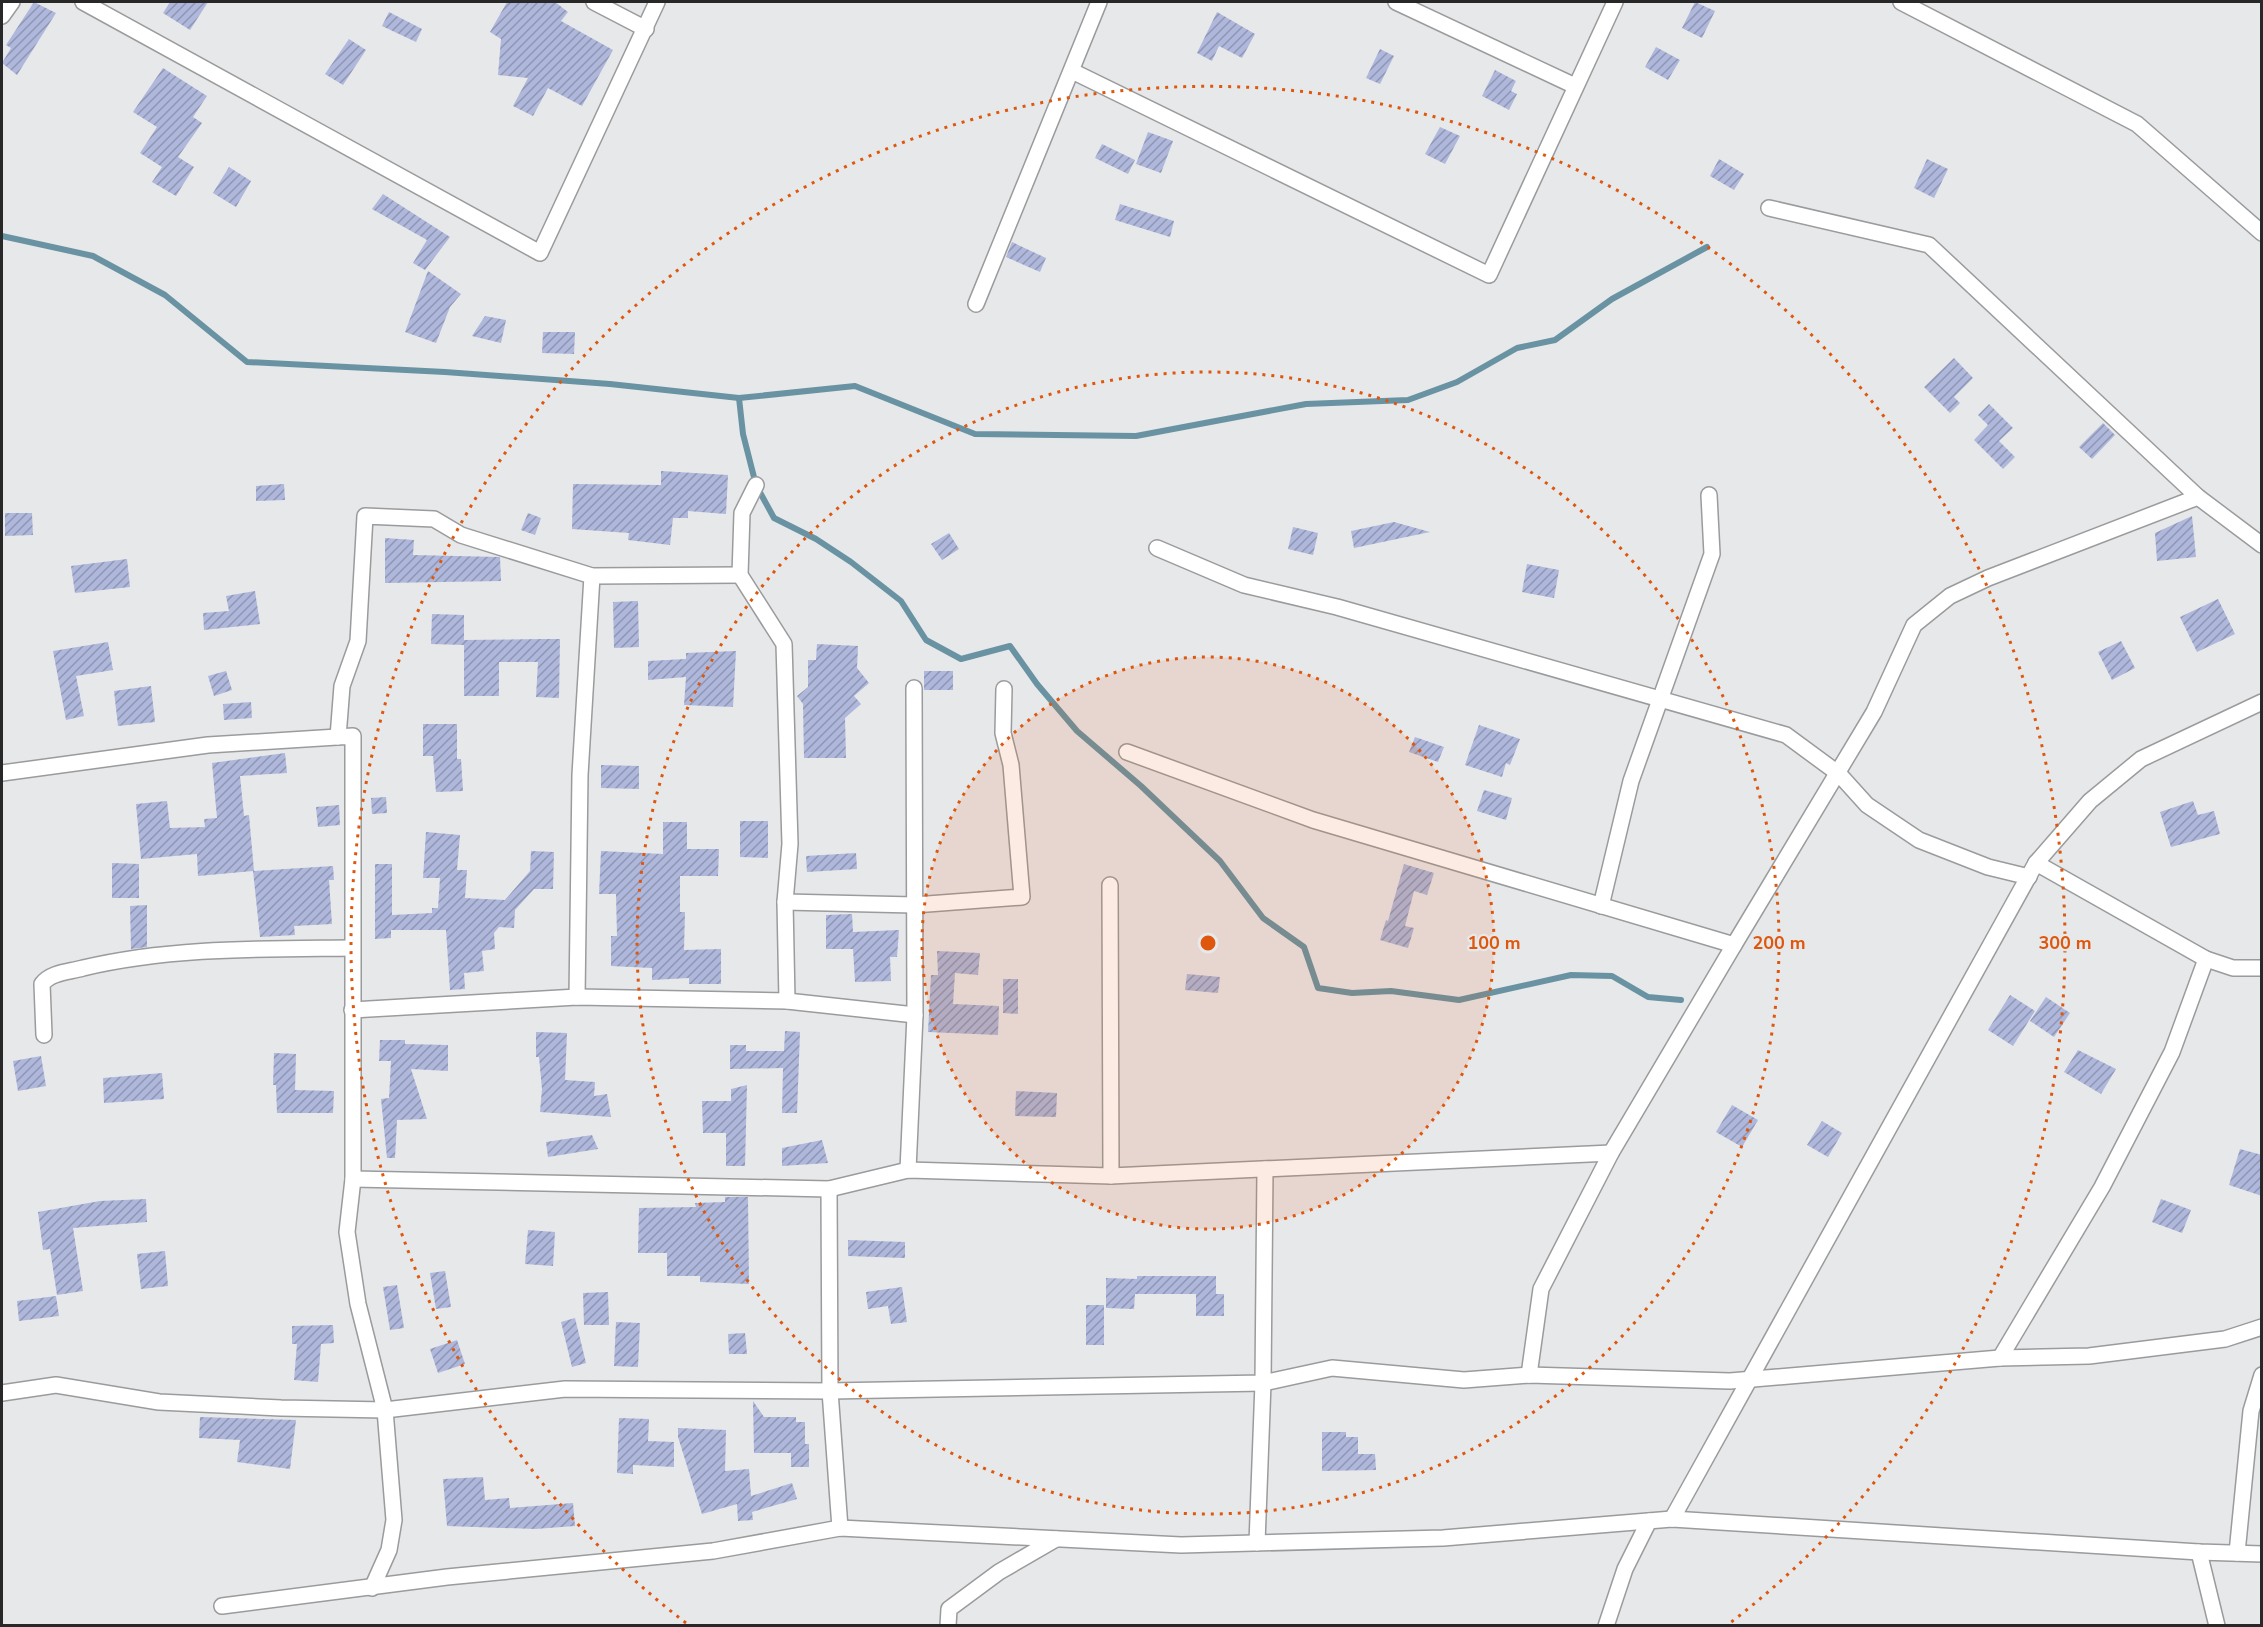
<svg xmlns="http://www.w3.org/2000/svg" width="2263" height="1627" viewBox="0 0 2263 1627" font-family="'Nunito Sans',sans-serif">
  <defs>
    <pattern id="building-hatch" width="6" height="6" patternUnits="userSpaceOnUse" patternTransform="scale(1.5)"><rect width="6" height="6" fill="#afb8dc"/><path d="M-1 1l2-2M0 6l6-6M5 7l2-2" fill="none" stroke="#8e96b2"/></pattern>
  </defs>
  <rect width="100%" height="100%" fill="#e7e8ea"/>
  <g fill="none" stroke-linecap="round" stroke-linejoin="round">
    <g stroke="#6993a2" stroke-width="6">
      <path d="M 2,236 L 93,256 L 165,295 L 247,362 L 445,372 L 610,384 L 739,398 L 855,386 L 975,434 L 1136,436 L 1306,404 L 1408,400 L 1457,382 L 1517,348 L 1555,340 L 1612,299 L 1707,247"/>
      <path d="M 739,398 L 743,434 L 756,485 L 774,518 L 816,539 L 851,562 L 901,601 L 926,640 L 961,659 L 1010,646 L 1037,684 L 1077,731 L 1141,786 L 1220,861 L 1263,918 L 1304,947 L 1318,988 L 1352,993 L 1391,991 L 1459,1000 L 1571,975 L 1612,976 L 1648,997 L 1681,1000"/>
    </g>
  </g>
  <g fill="url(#building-hatch)">
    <path d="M 34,2 L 56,13 L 17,75 L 2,63 L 11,48 L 6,45 Z"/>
    <path d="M 170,2 L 208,2 L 190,30 L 163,13 Z"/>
    <path d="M 507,2 L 555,2 L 568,12 L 561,21 L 613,50 L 582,106 L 548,88 L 533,116 L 513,106 L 528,78 L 498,75 L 501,39 L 490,32 Z"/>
    <path d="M 1695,2 L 1715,11 L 1702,38 L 1682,28 Z"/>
    <path d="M 389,12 L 422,29 L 416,42 L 382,26 Z"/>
    <path d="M 1217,12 L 1255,34 L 1242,58 L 1219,46 L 1212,61 L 1197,53 Z"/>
    <path d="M 349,39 L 366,50 L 343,85 L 325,74 Z"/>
    <path d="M 1656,47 L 1680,60 L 1668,80 L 1645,67 Z"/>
    <path d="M 1380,49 L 1394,56 L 1380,84 L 1366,78 Z"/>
    <path d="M 163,68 L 207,96 L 193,117 L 202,123 L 178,157 L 194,167 L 176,196 L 152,182 L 162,167 L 140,153 L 157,127 L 133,112 Z"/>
    <path d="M 1495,70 L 1516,81 L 1511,91 L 1517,94 L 1509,110 L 1482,96 Z"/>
    <path d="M 1440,127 L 1460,136 L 1445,164 L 1425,154 Z"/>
    <path d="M 1148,132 L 1173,141 L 1161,173 L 1136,164 Z"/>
    <path d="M 1102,144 L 1135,160 L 1128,174 L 1095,158 Z"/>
    <path d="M 1719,159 L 1744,174 L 1734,190 L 1710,176 Z"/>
    <path d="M 1927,159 L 1948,169 L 1934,198 L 1914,188 Z"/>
    <path d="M 229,167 L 251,181 L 236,207 L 213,193 Z"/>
    <path d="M 383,194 L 450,237 L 425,270 L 413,263 L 427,240 L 372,209 Z"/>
    <path d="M 1120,204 L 1174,221 L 1170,237 L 1115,220 Z"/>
    <path d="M 1012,242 L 1046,258 L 1040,272 L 1006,257 Z"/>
    <path d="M 428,271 L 461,294 L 450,307 L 436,343 L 405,332 Z"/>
    <path d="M 485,316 L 506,320 L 501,343 L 472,336 Z"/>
    <path d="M 543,332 L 575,332 L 574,354 L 542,353 Z"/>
    <path d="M 1954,358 L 1973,378 L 1954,397 L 1960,403 L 1950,413 L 1924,387 Z"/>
    <path d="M 1989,404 L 2013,428 L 1999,441 L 2015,457 L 2003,469 L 1974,440 L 1988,425 L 1978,415 Z"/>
    <path d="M 2103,423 L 2115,435 L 2092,459 L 2079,447 Z"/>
    <path d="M 661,471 L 728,475 L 726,514 L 688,511 L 688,518 L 673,518 L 670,545 L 628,540 L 629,533 L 572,529 L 573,484 L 661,485 Z"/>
    <path d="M 284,484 L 285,500 L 256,501 L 256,486 Z"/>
    <path d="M 5,513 L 32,513 L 33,535 L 5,536 Z"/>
    <path d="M 528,513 L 541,518 L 535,535 L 521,530 Z"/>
    <path d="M 2192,516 L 2196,557 L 2157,561 L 2155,533 Z"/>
    <path d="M 1394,522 L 1430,532 L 1354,548 L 1351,531 Z"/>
    <path d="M 1293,527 L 1318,533 L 1313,555 L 1288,549 Z"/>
    <path d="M 949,533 L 959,549 L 942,560 L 931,544 Z"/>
    <path d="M 385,538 L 414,540 L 413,555 L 500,557 L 501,581 L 385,583 Z"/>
    <path d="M 127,559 L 130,587 L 75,593 L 71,566 Z"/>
    <path d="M 1527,564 L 1559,570 L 1554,598 L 1522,592 Z"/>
    <path d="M 255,591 L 260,624 L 204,630 L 203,613 L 229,611 L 226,596 Z"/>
    <path d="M 2218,599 L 2235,634 L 2197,652 L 2180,617 Z"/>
    <path d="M 638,601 L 639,647 L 614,648 L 613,602 Z"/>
    <path d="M 432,614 L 464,615 L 464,645 L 431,644 Z"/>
    <path d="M 543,639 L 560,639 L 559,698 L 536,697 L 538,662 L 499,662 L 499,696 L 464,696 L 464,640 Z"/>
    <path d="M 2121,641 L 2135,668 L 2112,680 L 2098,652 Z"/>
    <path d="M 108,642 L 113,670 L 76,676 L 84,716 L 66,720 L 53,651 Z"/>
    <path d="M 817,644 L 858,646 L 857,668 L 869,683 L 854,696 L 861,704 L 845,718 L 846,758 L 804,758 L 803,704 L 797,696 L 808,687 L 808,660 L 816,660 Z"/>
    <path d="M 736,651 L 733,707 L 684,705 L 686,677 L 648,680 L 648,661 L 686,659 L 686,653 Z"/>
    <path d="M 226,671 L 232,690 L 214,696 L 208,676 Z"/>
    <rect x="924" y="671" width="29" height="19"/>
    <path d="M 151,686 L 155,722 L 118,726 L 114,691 Z"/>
    <path d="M 251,702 L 252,718 L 224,720 L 223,704 Z"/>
    <path d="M 423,724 L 457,724 L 457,759 L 461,759 L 463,791 L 436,792 L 433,756 L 423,756 Z"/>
    <path d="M 1479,725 L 1520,739 L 1510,765 L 1506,763 L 1502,777 L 1465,765 Z"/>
    <path d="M 1415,737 L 1444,747 L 1438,762 L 1409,752 Z"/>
    <path d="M 285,753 L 287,773 L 240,776 L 244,816 L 249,815 L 254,871 L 333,866 L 334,880 L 329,880 L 332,924 L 294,926 L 295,935 L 260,937 L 253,871 L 198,876 L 197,854 L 141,859 L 136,804 L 167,801 L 170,828 L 205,827 L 204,819 L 217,818 L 212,763 Z"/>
    <path d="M 601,765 L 639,766 L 639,789 L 601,788 Z"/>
    <path d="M 1484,790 L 1512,798 L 1506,820 L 1477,811 Z"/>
    <path d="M 386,797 L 387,813 L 372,814 L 371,798 Z"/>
    <path d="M 2193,801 L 2198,815 L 2214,811 L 2220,834 L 2171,847 L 2160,812 Z"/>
    <path d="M 339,805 L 340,825 L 318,827 L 316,807 Z"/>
    <path d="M 740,821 L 768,821 L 768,858 L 740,857 Z"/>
    <path d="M 663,822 L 687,822 L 687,849 L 719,849 L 718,876 L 680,876 L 680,912 L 685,912 L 684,950 L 721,949 L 721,984 L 689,984 L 689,978 L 652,980 L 652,968 L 611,966 L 611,936 L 617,936 L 616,894 L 599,894 L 601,851 L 663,854 Z"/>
    <path d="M 426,832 L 460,835 L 457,870 L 467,870 L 465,898 L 505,900 L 530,871 L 531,851 L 554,852 L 553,889 L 534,889 L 515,910 L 514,928 L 499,927 L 494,933 L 495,949 L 482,951 L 484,971 L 464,973 L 465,989 L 450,990 L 446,930 L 391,930 L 391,938 L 375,939 L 375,864 L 392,864 L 392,915 L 432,913 L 432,908 L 438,908 L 440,878 L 423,878 Z"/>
    <path d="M 856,853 L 857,869 L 807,872 L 806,856 Z"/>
    <path d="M 112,863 L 139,864 L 139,898 L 112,898 Z"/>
    <path d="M 1404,864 L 1434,873 L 1427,895 L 1414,891 L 1405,926 L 1414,928 L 1408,948 L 1380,940 L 1386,920 L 1388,921 Z"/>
    <path d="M 147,905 L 147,947 L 131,949 L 130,906 Z"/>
    <path d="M 852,914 L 853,932 L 899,930 L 897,957 L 890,957 L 891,981 L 855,982 L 853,949 L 826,949 L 826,915 Z"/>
    <path d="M 937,951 L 980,953 L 978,975 L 955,973 L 953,1004 L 999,1006 L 998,1035 L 928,1032 L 931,975 L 938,975 Z"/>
    <path d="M 1187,974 L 1220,977 L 1218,993 L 1185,990 Z"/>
    <path d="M 1003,979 L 1018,979 L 1018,1014 L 1003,1013 Z"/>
    <path d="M 2010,995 L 2035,1011 L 2013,1046 L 1988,1030 Z"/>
    <path d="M 2046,997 L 2070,1013 L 2054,1037 L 2030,1021 Z"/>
    <path d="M 785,1031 L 800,1032 L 797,1113 L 782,1113 L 783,1068 L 730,1069 L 730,1045 L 746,1045 L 746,1051 L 784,1051 Z"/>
    <path d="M 536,1032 L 567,1033 L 565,1080 L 595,1082 L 594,1096 L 607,1094 L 611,1117 L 540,1112 L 542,1089 L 539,1057 L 536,1057 Z"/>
    <path d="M 380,1040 L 405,1040 L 405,1044 L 448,1045 L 448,1071 L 411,1069 L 427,1119 L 397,1120 L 395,1158 L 387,1158 L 381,1099 L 389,1098 L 391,1061 L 379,1061 Z"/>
    <path d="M 2078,1050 L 2116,1069 L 2101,1094 L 2064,1072 Z"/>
    <path d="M 274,1053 L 296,1054 L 295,1090 L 334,1091 L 333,1113 L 277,1113 L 276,1085 L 273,1085 Z"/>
    <path d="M 41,1056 L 46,1086 L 18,1091 L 13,1061 Z"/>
    <path d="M 162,1073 L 164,1099 L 104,1103 L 103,1078 Z"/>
    <path d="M 747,1085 L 745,1166 L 726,1166 L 726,1133 L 703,1133 L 702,1101 L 731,1101 L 731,1089 Z"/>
    <path d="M 1016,1091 L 1057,1093 L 1056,1117 L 1015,1116 Z"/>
    <path d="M 1732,1105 L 1758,1120 L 1742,1147 L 1716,1132 Z"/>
    <path d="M 1822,1121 L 1842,1133 L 1828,1157 L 1807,1145 Z"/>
    <path d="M 592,1135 L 598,1149 L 548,1157 L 546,1142 Z"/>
    <path d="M 822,1140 L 828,1163 L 782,1166 L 782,1148 Z"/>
    <path d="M 2240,1149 L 2262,1155 L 2262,1196 L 2229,1185 Z"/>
    <path d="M 725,1197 L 748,1197 L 749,1284 L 700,1282 L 700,1276 L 667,1276 L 667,1253 L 638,1253 L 639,1208 L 696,1207 L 695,1203 L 725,1202 Z"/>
    <path d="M 146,1199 L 147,1222 L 73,1228 L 83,1291 L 57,1295 L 50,1249 L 43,1250 L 38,1212 L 100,1201 Z"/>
    <path d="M 2161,1199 L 2191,1210 L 2182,1233 L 2152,1222 Z"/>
    <path d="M 528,1230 L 555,1232 L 553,1266 L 525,1264 Z"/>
    <path d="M 848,1240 L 905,1242 L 905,1258 L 848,1256 Z"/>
    <path d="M 165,1251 L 168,1286 L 141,1289 L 137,1254 Z"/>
    <path d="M 445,1271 L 451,1307 L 436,1309 L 430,1273 Z"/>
    <path d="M 1137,1276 L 1216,1276 L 1216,1294 L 1224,1294 L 1224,1316 L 1196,1316 L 1196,1294 L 1135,1294 L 1134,1309 L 1106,1308 L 1106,1278 L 1137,1279 Z"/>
    <path d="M 397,1285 L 404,1328 L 390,1330 L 383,1287 Z"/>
    <path d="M 902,1287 L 907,1322 L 891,1324 L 888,1306 L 868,1309 L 866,1292 Z"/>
    <path d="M 608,1292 L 609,1325 L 584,1325 L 583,1293 Z"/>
    <path d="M 56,1296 L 59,1316 L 19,1321 L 17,1301 Z"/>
    <rect x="1086" y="1305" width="18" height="40"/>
    <path d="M 575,1318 L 586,1363 L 572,1367 L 561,1322 Z"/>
    <path d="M 616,1322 L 640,1323 L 638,1367 L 614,1366 Z"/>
    <path d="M 333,1325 L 334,1343 L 321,1344 L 318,1382 L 294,1380 L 297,1344 L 292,1344 L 292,1326 Z"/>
    <path d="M 745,1333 L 747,1354 L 729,1354 L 728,1334 Z"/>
    <path d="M 457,1340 L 465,1364 L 438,1373 L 430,1349 Z"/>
    <path d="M 753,1401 L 764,1417 L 796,1417 L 796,1422 L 805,1422 L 805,1444 L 809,1444 L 809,1467 L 791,1467 L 791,1453 L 754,1453 Z"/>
    <path d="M 200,1417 L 296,1420 L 290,1469 L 237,1462 L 240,1440 L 199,1438 Z"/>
    <path d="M 619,1418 L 649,1419 L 648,1441 L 674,1442 L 674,1467 L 633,1465 L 633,1474 L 617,1473 Z"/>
    <path d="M 678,1428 L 726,1430 L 725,1471 L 749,1469 L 751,1496 L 792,1483 L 797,1499 L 752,1512 L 753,1520 L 738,1521 L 737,1504 L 702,1514 L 678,1437 Z"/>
    <path d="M 1322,1432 L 1346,1432 L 1346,1437 L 1358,1437 L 1358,1454 L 1375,1454 L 1376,1470 L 1322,1471 Z"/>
    <path d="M 483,1477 L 485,1500 L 509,1498 L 510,1508 L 573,1503 L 575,1526 L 535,1529 L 447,1526 L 443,1479 Z"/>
  </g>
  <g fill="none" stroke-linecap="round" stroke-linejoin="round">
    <defs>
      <g id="street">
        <path d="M 83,2 L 540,253 L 657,2"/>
        <path d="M 594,2 L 646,29"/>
        <path d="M 1396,2 L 1575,86"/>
        <path d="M 1901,2 L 2137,124 L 2262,233"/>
        <path d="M 2,16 L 12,2"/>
        <path d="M 1072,71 L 1489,275 L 1615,2"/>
        <path d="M 1769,208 L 1929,245 L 2198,497 L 2262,545"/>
        <path d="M 976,304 L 1099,2"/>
        <path d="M 756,485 L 742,513 L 740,575 L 784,644 L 790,844 L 785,902 L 787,1001"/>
        <path d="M 1157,548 L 1244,585 L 1337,607 L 1786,735 L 1839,774 L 1867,805 L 1919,840 L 1988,867 L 2029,877"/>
        <path d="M 338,737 L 342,686 L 358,641 L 365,516 L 434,519 L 461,535 L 592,576 L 740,575"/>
        <path d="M 1127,752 L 1313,820 L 1734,945 L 1874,712 L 1914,625 L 1950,596 L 1988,578 L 2198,497"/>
        <path d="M 2,773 L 208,745 L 353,736 L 353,1179 L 347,1232 L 358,1304 L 385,1410 L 394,1520 L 389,1550 L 372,1588"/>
        <path d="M 2036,863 L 2206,959 L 2233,968 L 2262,968"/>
        <path d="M 1110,885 L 1111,1176"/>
        <path d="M 785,902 L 914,905 L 1022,897 L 1011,765 L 1003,733 L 1004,689"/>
        <path d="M 1601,906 L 1631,781 L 1712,554 L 1709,495"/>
        <path d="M 577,997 L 580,775 L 592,576"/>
        <path d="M 352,1010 L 577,997 L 787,1001 L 915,1015"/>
        <path d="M 44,1035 L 42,984 C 51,972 70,972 83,968 C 172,947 262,949 352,948"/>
        <path d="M 908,1170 L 915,1015 L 914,688"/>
        <path d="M 353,1179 L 829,1189 L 908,1170 L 1111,1176 L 1611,1153"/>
        <path d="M 829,1189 L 830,1391 L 840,1528"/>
        <path d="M 2000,1358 L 2102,1187 L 2172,1052 L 2206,959"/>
        <path d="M 1529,1375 L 1541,1289 L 1611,1153 L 1734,945"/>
        <path d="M 2,1393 L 56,1385 L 159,1402 L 281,1408 L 385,1410 L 565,1389 L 830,1391 L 1263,1383 L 1332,1368 L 1464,1380 L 1529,1375 L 1730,1381 L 2000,1358 L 2089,1356 L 2225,1339 L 2262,1327"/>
        <path d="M 1672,1519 L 2036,863 L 2090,801 L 2141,759 L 2262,702"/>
        <path d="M 1257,1543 L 1263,1383 L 1265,1169"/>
        <path d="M 2199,1552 L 2217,1626"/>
        <path d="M 2237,1553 L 2251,1411 L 2262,1375"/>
        <path d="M 222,1606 L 447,1577 L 713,1551 L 840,1528 L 1181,1545 L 1443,1538 L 1672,1519 L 2199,1552 L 2262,1554"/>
        <path d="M 948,1626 L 949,1609 L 999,1572 L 1056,1539"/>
        <path d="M 1606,1626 L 1625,1569 L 1649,1521"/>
      </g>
    </defs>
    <use href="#street" stroke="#9a9b9d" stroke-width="18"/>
    <use href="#street" stroke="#fff" stroke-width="15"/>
  </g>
  <circle cx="1208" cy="943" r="286" fill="#de570d" fill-opacity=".12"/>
  <g fill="none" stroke="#de570d" stroke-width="3" stroke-dasharray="3 6">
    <circle cx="1208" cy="943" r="286"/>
    <circle cx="1208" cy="943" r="571"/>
    <path d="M686 1623A857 857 0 1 1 1730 1623"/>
  </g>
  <circle cx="1208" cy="943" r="9" fill="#de570d" stroke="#e7e8ea" stroke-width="3"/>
  <g font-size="18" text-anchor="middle" font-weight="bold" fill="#de570d" stroke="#e7e8ea" stroke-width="4.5" stroke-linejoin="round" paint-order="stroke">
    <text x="1494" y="949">100 m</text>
    <text x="1779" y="949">200 m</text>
    <text x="2065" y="949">300 m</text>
  </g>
  <rect width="2263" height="1627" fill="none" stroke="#282829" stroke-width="6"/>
</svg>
